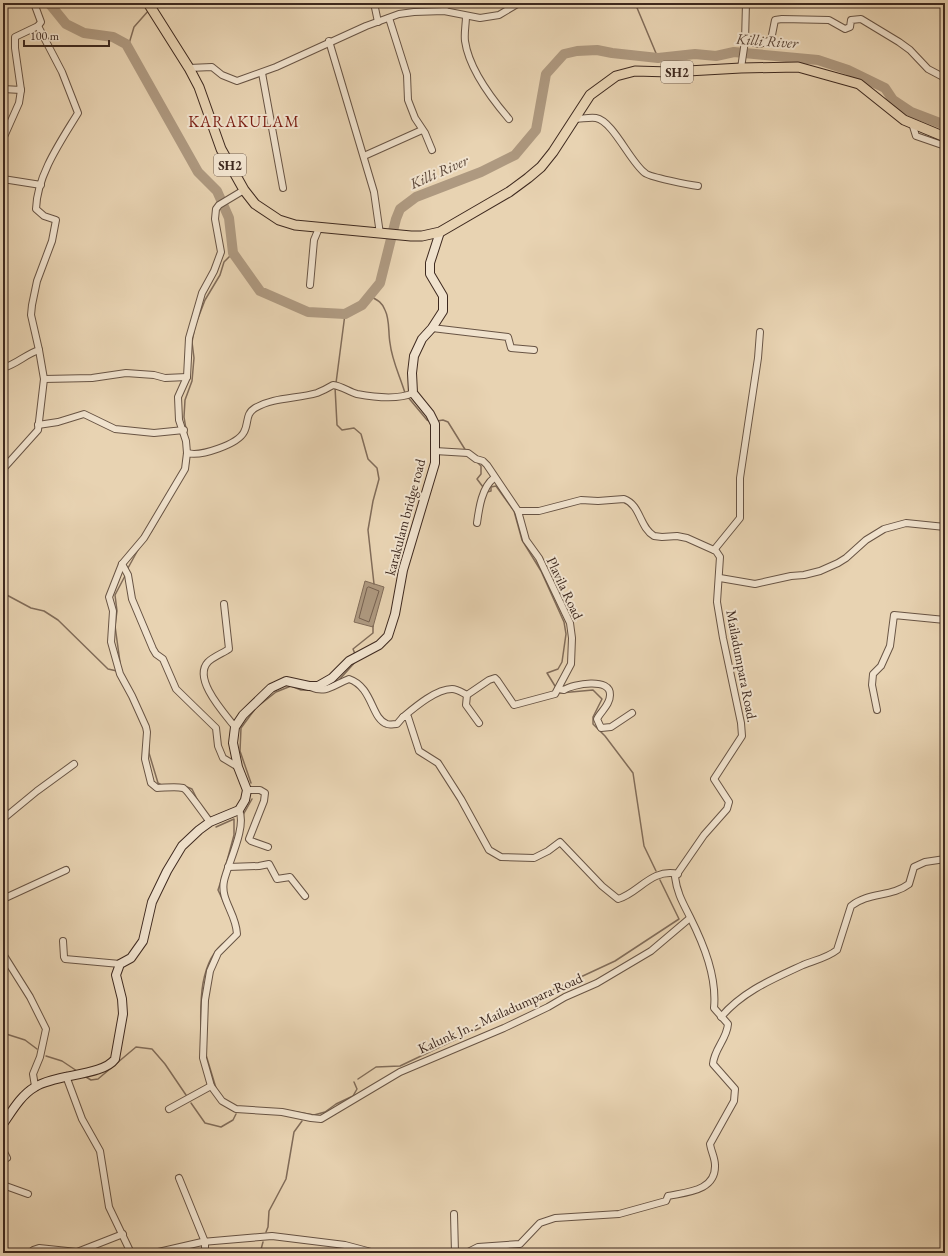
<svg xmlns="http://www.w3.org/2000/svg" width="948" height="1256" viewBox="0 0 948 1256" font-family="'EB Garamond',serif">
  <rect width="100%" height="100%" fill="#e8d3b2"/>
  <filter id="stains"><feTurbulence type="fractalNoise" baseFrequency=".005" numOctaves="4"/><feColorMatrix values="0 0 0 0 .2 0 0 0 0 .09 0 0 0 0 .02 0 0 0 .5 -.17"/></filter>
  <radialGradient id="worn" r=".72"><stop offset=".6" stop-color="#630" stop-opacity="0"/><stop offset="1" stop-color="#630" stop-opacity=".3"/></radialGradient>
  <path fill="#ae9980" stroke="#816c59" d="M 365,581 L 384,587 L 373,627 L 354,622 Z"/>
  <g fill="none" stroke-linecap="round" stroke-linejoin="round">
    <path stroke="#766150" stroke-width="1" d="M 369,587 L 379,591 L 369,622 L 359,618 L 367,588 Z"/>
    <g stroke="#816c59" stroke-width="1.5">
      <path d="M 635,3 L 658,58"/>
      <path d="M 128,47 L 134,27 L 149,10"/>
      <path d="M 370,296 C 377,300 382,302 385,310 C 390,320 388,332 390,343 C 392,361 400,376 405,393"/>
      <path d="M 336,383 L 345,314"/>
      <path d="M 335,387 L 337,425 L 342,430 L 354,428 L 361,434 L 368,459 L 377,468 L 379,479 L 373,501 L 368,530 L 374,584"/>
      <path d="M 407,396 L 427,420 L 429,421"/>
      <path d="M 437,421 L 443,420 L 448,422 L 466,451"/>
      <path d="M 187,435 L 184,417 L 185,400 L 192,381 L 194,358 L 192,342 L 195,326 L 205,300 L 220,275 L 224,262 L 233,253"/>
      <path d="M 477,462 L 481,466 L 481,474 L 477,479 L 483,487"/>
      <path d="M 188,466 L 190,454"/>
      <path d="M 487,492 L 491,491 L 491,487 L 496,486 L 514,511 L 522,540 L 541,571 L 564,622 L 566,634 L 562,662 L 558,669 L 547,673 L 555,686"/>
      <path d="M 151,532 L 177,487"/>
      <path d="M 128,568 L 139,548"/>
      <path d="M 3,593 L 31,608 L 44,611 L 58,620 L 108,669 L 117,671"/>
      <path d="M 355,654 L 353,649 L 373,633 L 373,626"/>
      <path d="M 120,662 L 115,626 L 117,611 L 115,595 L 126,574"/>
      <path d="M 328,685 L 339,680 L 357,660"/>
      <path d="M 560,693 L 593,690 L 602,699 L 593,717 L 593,724 L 605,736 L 633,773 L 644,846 L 656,871"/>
      <path d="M 257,707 L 276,692 L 291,686 L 301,690 L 309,690"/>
      <path d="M 149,746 L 149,753 L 158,783 L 163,786"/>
      <path d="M 251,783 L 240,751 L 241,728 L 255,709"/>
      <path d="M 187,787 L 192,789 L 198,801"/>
      <path d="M 243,815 L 252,799"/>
      <path d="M 216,827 L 234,819 L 234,835 L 224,872"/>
      <path d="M 223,875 L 218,890 L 225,905"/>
      <path d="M 3,1033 L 25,1040 L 37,1049"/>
      <path d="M 201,1033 C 200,1004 199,960 226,941"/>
      <path d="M 206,1055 L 216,1088"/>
      <path d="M 46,1056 L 62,1061 L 77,1071"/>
      <path d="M 86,1077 L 91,1080 L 98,1079 L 136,1047 L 152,1049 L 165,1064 L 186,1095"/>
      <path d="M 358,1079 L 376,1067 L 400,1066 L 484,1026 L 514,1008 L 615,961 L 679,919 L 660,880"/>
      <path d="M 191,1103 L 205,1123 L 221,1127 L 233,1120 L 236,1114"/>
      <path d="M 279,1109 L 314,1115 L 325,1112 L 336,1104 L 353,1096 L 357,1089 L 354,1082"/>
      <path d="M 266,1232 L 268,1227 L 269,1211 L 286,1179 L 294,1132 L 302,1121"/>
      <path d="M 260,1253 L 263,1242"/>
    </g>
    <path stroke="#ae9980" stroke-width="10" d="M 49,3 L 66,24 L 84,33 L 113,37 L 126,44 L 198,172 L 217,191 L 229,218 L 233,253 L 260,291 L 308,312 L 345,314 L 362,305 L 380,283 L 396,219 L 400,209 L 416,197 L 481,172 L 515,155 L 536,130 L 546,74 L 564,54 L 577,51 L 597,50 L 612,53 L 658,58 L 695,54 L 716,56 L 734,52 L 818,60 L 848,70 L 885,88 L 893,100 L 911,112 L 945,125"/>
    <defs>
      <g id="minor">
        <path d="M 374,3 L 378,22"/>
        <path d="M 444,11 L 446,3"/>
        <path d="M 466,16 C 466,24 464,33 465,41 C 469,69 491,98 509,119"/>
        <path d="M 389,18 L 407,75 L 408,100 L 415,118 L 425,133 L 432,150"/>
        <path d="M 329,41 L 374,192 L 380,234"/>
        <path d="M 745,41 L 760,44 L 771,40 L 775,20 L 782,19 L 829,20 L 845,29 L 850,27 L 851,20 L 861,19 L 899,42 L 910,50 L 928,69 L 945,78"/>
        <path d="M 189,68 L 212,67 L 222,75 L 237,81 L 276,67 L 366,26 L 399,14 L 414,12 L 444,11 L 480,18 L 499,15 L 519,3"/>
        <path d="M 741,68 L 745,41 L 746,3"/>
        <path d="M 262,73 L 283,188"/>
        <path d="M 3,89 L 21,90 L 15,48 L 15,37 L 38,26 L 41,22 L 34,3"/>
        <path d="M 574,119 C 581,119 590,117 596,118 C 613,121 630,162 645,173 C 649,177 690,185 698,186"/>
        <path d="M 912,123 L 916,136 L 945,146"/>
        <path d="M 3,139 L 19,103 L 21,90"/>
        <path d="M 364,156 L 422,130"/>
        <path d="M 3,179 L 41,185"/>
        <path d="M 310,285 L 314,240 L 319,228"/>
        <path d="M 432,328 L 508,337 L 511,348 L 534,350"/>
        <path d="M 3,368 C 17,364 26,354 39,350 L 31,315 L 32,305 L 37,281 L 52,241 L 56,220 L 44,216 L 36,209 C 37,175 61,141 78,113 L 62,72 L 38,26"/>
        <path d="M 44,379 L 92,378 L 126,373 L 154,375 L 165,378 L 187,377"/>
        <path d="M 38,425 L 58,422 L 84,414 L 115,429 L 154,433 L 184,430"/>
        <path d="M 435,451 L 468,453 L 476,459 L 483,461 L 487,465 L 518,511 L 526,540 L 539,558 L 570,623 L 572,638 L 571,664 L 555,694 L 514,705 L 497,680 L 495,678 L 489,680 L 467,695 L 466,705 L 479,723"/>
        <path d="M 187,453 C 201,457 238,444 244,432 C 249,423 245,414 255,408 C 274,397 297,399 317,393 C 322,391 328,388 333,385 C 342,386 349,392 357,394 C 373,397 398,400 413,393"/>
        <path d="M 3,469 L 38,430 L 44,379 L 39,350"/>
        <path d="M 477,523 C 479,508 482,487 494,478"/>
        <path d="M 714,550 L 740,518 L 740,478 L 758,358 L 760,332"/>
        <path d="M 122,564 L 128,575 L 132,599 L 153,649 L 156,654 L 163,659 L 176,689 L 216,728 L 218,746 L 223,758 L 238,767"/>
        <path d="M 720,578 L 755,584 L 791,576 L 804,575 L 820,571 L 838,563 L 846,558 L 866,540 L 884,529 L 906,523 L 945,527"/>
        <path d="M 224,604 L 229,649 C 223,653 213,657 208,662 C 192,679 225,714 235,727"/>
        <path d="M 310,687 C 327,694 333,685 349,679 C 373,687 371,719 387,724 C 389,725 394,724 397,724 L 403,717 L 408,717 L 419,751 L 438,763 L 461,799 L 489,850 L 501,857 L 534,858 L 548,851 L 560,842 L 602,886 L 618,899 C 639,893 651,868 678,874"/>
        <path d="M 559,689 L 564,690 C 573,684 611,677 610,695 C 610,705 601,711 597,719 L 601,728 L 611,727 L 632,713"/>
        <path d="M 877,710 L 872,685 L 873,674 L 881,666 L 890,646 L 894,615 L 945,620"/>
        <path d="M 403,717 C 415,707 436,689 452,689 C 457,689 463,693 467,695"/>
        <path d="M 247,790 L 260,790 L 265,793 L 264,801 L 249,839 L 251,841 L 268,847"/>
        <path d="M 239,810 C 247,827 228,863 224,881 C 220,900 236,913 237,934 L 218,953 L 210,971 L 205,1000 L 203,1058 L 211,1086 L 222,1101 L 236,1109 L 282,1112 L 311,1118 L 321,1119 L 400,1072 L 504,1028 L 548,1007 L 565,997 L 597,983 L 651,951 L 690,918"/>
        <path d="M 3,819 L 37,791 L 74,764"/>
        <path d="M 210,822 C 205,816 187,789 183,788 C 175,786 164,788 157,788 L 151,783 L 145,759 L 147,732 L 146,727 L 132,696 L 120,674 L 111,642 L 113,611 L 109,597 L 122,564 L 144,538 L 185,469 L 187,453 L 186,441 L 179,420 L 178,397 L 187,377 L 189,338 L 202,293 L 214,271 L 221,252 L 215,219 L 216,209 L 219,205 L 244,190"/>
        <path d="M 228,867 L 259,866 L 269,864 L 277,879 L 290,877 L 305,896"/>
        <path d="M 3,899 L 66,870"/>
        <path d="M 63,941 L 64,957 L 65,959 L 120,964"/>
        <path d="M 3,954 L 30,997 L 46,1029 L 40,1057 L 33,1074 L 35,1086"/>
        <path d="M 721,1017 C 743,991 773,979 803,965 C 815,960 827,958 837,950 L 851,906 C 868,892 892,897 909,884 L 914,867 L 925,862 L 945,859"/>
        <path d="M 66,1076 L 82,1119 L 100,1151 L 109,1207 L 131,1253"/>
        <path d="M 169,1109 L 211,1086"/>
        <path d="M 3,1150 L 7,1158"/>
        <path d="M 179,1178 L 205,1242 L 205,1253"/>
        <path d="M 3,1185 L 28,1194"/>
        <path d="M 454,1214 L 455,1253"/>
        <path d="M 33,1253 L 33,1250 L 39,1248 L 77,1252 L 123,1234"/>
        <path d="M 154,1253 L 202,1242 L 272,1236 L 345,1245 L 375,1253"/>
        <path d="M 466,1253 L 478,1247 L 520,1244 L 540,1223 L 555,1218 L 619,1214 L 666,1201 L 668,1196 C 687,1192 716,1191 715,1165 C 715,1158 711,1151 710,1144 L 734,1101 L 735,1089 L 713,1064 C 714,1049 727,1039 728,1024 L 714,1008 C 717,977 704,945 690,917 C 683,903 677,893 675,877 L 704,835 L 727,809 L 729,802 L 714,779 L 742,736 L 741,723 L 723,638 L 717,602 L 720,557 L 716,551 L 687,538 L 677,536 L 662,537 L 654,536 C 639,527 641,505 624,499 L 598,501 L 581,500 L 539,511 L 518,511"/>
      </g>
      <path id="secondary" d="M 3,1124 C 12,1111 21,1095 35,1087 C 55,1074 103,1076 115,1059 L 123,1014 L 122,999 L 116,975 L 120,964 L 131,958 L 143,941 L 152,902 L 167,871 L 182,846 L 199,830 L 210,822 L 239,810 L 245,800 L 247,790 L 238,767 L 233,743 L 235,727 L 243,715 L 271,688 L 286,681 L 309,686 L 318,686 L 332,678 L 349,661 L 379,645 L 388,636 L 395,614 L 403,570 L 435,463 L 435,424 L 430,414 L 413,393 L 412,373 L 414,356 L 422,339 L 432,328 L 443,311 L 443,296 L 430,274 L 430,263 L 440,232"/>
      <path id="primary" d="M 148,3 L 189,68 L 199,87 L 221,149 L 244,190 L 255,204 L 279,220 L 295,225 L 411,236 L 422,236 L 440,232 L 509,192 L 528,178 L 541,167 L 553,152 L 590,95 L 616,76 L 635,71 L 670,72 L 741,68 L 798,67 L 859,84 L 904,120 L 945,137"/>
    </defs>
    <use href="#minor" stroke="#685444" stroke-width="8"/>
    <use href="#secondary" stroke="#3e291f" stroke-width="10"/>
    <use href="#primary" stroke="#3e291f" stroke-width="11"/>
    <use href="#minor" stroke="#f0e2cd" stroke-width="6"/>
    <use href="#secondary" stroke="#f0e2cd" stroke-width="8"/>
    <use href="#primary" stroke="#e8d3b2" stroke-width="9"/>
  </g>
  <g text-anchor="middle" stroke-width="4" stroke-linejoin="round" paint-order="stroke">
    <g fill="#f0e2cd" stroke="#736053" stroke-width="1">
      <rect x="661" y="61" width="32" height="22" rx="3"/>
      <rect x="214" y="154" width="32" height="22" rx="3"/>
    </g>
    <g font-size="13" font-weight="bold" fill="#3e291f">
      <text x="677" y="77">SH2</text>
      <text x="230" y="170">SH2</text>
    </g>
    <g font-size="14" fill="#3e291f" stroke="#f0e2cd">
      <text transform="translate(405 517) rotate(-75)" y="5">karakulam bridge road</text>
      <text transform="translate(565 588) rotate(65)" y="5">Plavila Road</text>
      <text transform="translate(742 666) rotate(79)" y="5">Mailadumpara Road.</text>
      <text transform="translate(500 1013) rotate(-24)" y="5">Kalunk Jn. - Mailadumpara Road</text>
    </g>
    <g font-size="15" font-style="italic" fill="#5a4537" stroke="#f0e2cd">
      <text transform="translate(767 41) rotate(4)" y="5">Killi River</text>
      <text transform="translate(439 172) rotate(-24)" y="5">Killi River</text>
    </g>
    <g font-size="16" letter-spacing="1" fill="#7a1f14" stroke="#f0e2cd">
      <text x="244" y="127">KARAKULAM</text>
    </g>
  </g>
  <rect width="948" height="1256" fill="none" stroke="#e8d3b2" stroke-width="16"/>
  <rect x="4" y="4" width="940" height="1248" fill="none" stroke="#3e291f" stroke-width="2"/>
  <rect x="8" y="8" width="932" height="1240" fill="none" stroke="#3e291f"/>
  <path d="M24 40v6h85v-6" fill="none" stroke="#3e291f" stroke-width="2"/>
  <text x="30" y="40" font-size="12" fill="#3e291f" stroke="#f0e2cd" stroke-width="3" paint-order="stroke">100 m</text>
  <rect width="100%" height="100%" filter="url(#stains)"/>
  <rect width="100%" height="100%" fill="url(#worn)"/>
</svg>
